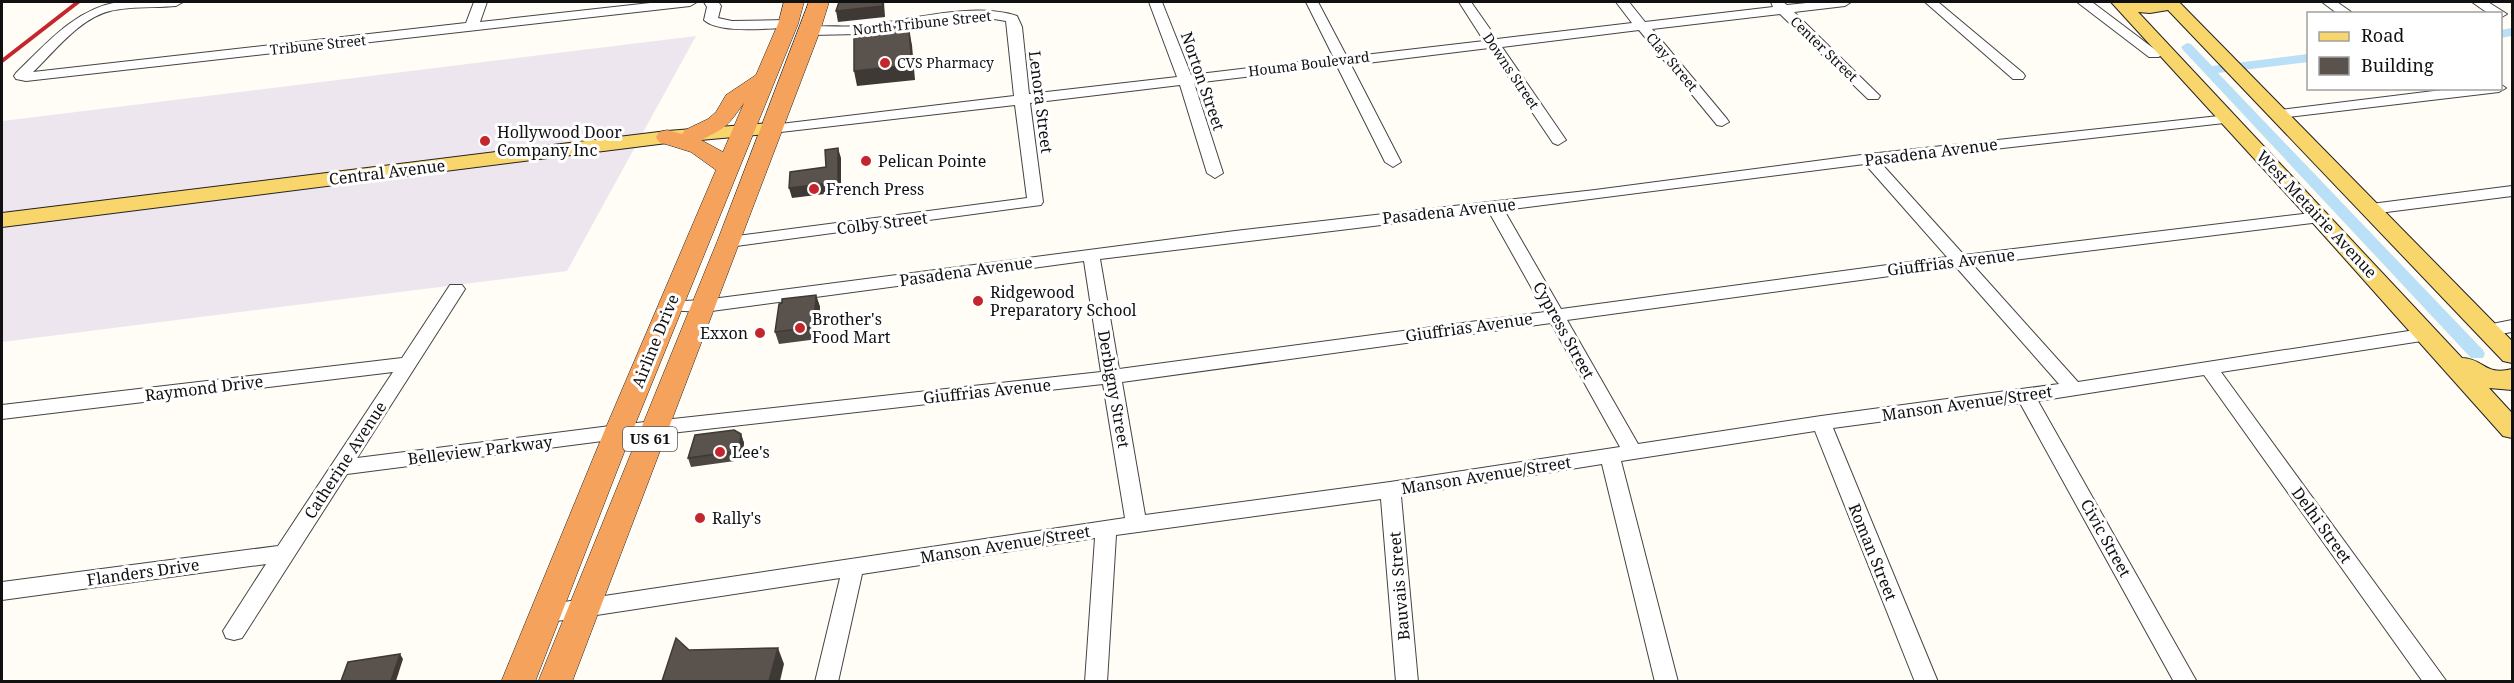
<svg xmlns="http://www.w3.org/2000/svg" width="2514" height="683" viewBox="0 0 2514 683" font-family="'Noto Serif',serif">
  <rect width="100%" height="100%" fill="#fffdf5"/>
  <path fill="#eee6ef" d="M 696,36 L 567,271 L 2,342 L 2,121 Z"/>
  <g fill="none" stroke-linecap="round" stroke-linejoin="round">
    <g fill="#b9e0f7" fill-rule="evenodd">
      <path d="M 2512,28 L 2512,36 L 2500,38 L 2500,30 Z"/>
      <path d="M 2187,43 L 2191,44 L 2212,66 L 2308,54 L 2308,62 L 2218,73 L 2483,350 L 2485,354 L 2483,358 L 2471,358 L 2183,50 L 2181,47 Z"/>
    </g>
    <defs>
      <g id="minor">
        <path d="M 118,2 L 183,2 L 176,6 C 154,8 131,6 110,11 C 80,18 55,51 33,72 L 466,23 L 474,2 L 487,2 L 480,22 L 659,2 L 697,2 L 690,6 L 26,81 L 16,79 L 14,76 L 16,73 C 46,44 75,9 118,2 Z"/>
        <path d="M 704,2 L 719,3 L 721,6 L 718,18 L 732,21 L 788,20 L 795,24 L 788,28 C 768,28 719,34 704,20 L 707,7 Z"/>
        <path d="M 1149,2 L 1162,2 L 1191,75 L 1334,58 L 1306,2 L 1318,2 L 1347,57 L 1484,41 L 1459,2 L 1471,2 L 1497,39 L 1632,23 L 1616,2 L 1629,2 L 1645,22 L 1773,7 L 1771,2 L 1783,2 L 1787,5 L 1816,2 L 1851,2 L 1845,6 L 1794,12 L 1880,96 L 1878,99 L 1868,99 L 1780,14 L 1652,29 L 1727,119 L 1729,122 L 1722,126 L 1717,125 L 1639,30 L 1502,47 L 1566,140 L 1558,145 L 1553,143 L 1489,48 L 1351,65 L 1401,162 L 1393,167 L 1385,162 L 1337,66 L 1194,83 L 1223,173 L 1215,178 L 1207,173 L 1180,85 L 1030,103 L 1043,202 L 1041,205 L 729,247 L 723,246 L 721,242 L 723,238 L 729,237 L 1027,198 L 1015,105 L 772,133 L 765,129 L 772,125 L 1014,96 L 1006,21 L 988,18 L 972,19 L 861,34 L 810,35 L 805,34 L 803,31 L 805,28 C 822,24 843,28 861,26 C 907,21 973,1 1017,16 L 1022,27 L 1029,94 L 1177,77 Z"/>
        <path d="M 1925,2 L 1938,2 L 2023,73 L 2025,76 L 2023,79 L 2013,79 Z"/>
        <path d="M 2077,2 L 2092,2 L 2161,54 L 2159,57 L 2149,57 Z"/>
        <path d="M 2322,2 L 2337,2 L 2354,14 L 2338,14 Z"/>
        <path d="M 2472,2 L 2488,2 L 2507,14 L 2500,18 L 2500,14 L 2489,14 Z"/>
        <path d="M 2500,84 L 2506,88 L 2499,92 L 2279,118 L 2272,114 L 2279,110 L 2458,88 L 2500,88 Z"/>
        <path d="M 2228,115 L 2233,116 L 2235,119 L 2233,122 L 1880,162 L 1964,255 L 2320,212 L 2326,213 L 2328,217 L 2320,222 L 1973,265 L 2078,382 L 2428,328 L 2434,330 L 2437,334 L 2434,338 L 2428,340 L 2221,372 L 2447,682 L 2423,682 L 2204,375 L 2038,401 L 2197,682 L 2174,682 L 2020,403 L 1833,428 L 1938,682 L 1915,682 L 1815,431 L 1621,461 L 1678,682 L 1655,682 L 1602,464 L 1401,496 L 1418,682 L 1396,682 L 1381,499 L 1116,535 L 1107,682 L 1085,682 L 1095,538 L 862,574 L 838,682 L 815,682 L 840,578 L 544,623 L 536,620 L 533,614 L 536,608 L 544,605 L 1125,518 L 1103,384 L 618,439 L 347,474 L 242,638 L 234,640 L 226,638 L 223,631 L 266,564 L 2,600 L 2,582 L 278,546 L 393,372 L 2,419 L 2,405 L 402,358 L 450,285 L 462,285 L 465,289 L 357,458 L 618,425 L 1101,372 L 1084,261 L 704,312 L 664,310 L 661,306 L 664,302 L 704,300 L 1235,231 L 1595,190 L 1869,154 ZM 1865,164 L 1947,257 L 1561,309 L 1504,210 ZM 1489,212 L 1545,312 L 1119,369 L 1100,259 ZM 1956,267 L 2059,384 L 1821,416 L 1638,444 L 1567,320 ZM 1551,323 L 1620,447 L 1390,482 L 1145,515 L 1122,382 Z"/>
        <path d="M 2512,186 L 2512,196 L 2371,214 L 2363,209 L 2371,204 Z"/>
        <path d="M 2512,320 L 2512,332 L 2488,336 L 2482,334 L 2479,330 L 2482,326 Z"/>
      </g>
      <g id="major">
        <path d="M 2111,2 L 2179,2 L 2512,341 L 2512,363 L 2503,361 L 2168,10 L 2150,13 L 2138,12 L 2462,358 C 2485,359 2484,376 2512,369 L 2512,390 L 2489,388 L 2512,413 L 2512,438 L 2503,436 L 2312,222 Z"/>
        <path d="M 772,123 L 779,125 L 782,129 L 779,133 L 667,143 L 2,227 L 2,213 L 667,131 Z"/>
      </g>
      <g id="highway">
        <path d="M 784,2 L 804,2 L 798,24 L 632,432 L 535,682 L 501,682 L 604,432 L 716,170 L 691,152 L 659,142 L 656,137 L 659,132 L 667,130 L 682,134 L 685,130 L 708,119 L 716,112 L 726,95 L 756,75 L 778,24 ZM 744,103 L 723,152 L 701,140 C 728,127 727,126 744,103 Z"/>
        <path d="M 809,2 L 829,2 L 820,31 L 572,682 L 538,682 L 717,242 Z"/>
      </g>
    </defs>
    <use href="#minor" stroke="#444" stroke-width="2"/>
    <use href="#major" stroke="#222" stroke-width="2"/>
    <use href="#highway" stroke="#222" stroke-width="1"/>
    <use href="#minor" fill="#fff" fill-rule="evenodd"/>
    <use href="#major" fill="#f9d66b" fill-rule="evenodd"/>
    <use href="#highway" fill="#f5a25d" fill-rule="evenodd"/>
    <path stroke="#c4262e" stroke-width="4" d="M 2,61 L 78,2"/>
  </g>
  <g fill="#4d4742">
    <path d="M 816,295 L 820,307 L 818,339 L 779,344 L 775,332 Z"/>
    <path d="M 741,434 L 744,443 L 742,460 L 691,467 L 688,458 Z"/>
  </g>
  <g fill="#3f3936">
    <path d="M 884,2 L 885,17 L 838,22 L 836,11 Z"/>
    <path d="M 909,30 L 912,45 L 915,80 L 857,86 L 854,71 Z"/>
    <path d="M 838,148 L 841,158 L 841,192 L 792,198 L 789,188 L 838,182 Z"/>
    <path d="M 816,295 L 820,307 L 818,339 L 814,327 Z"/>
    <path d="M 741,434 L 744,443 L 742,460 L 739,451 Z"/>
    <path d="M 778,648 L 784,664 L 780,681 L 769,681 Z"/>
    <path d="M 400,654 L 403,659 L 396,681 L 391,681 Z"/>
  </g>
  <g fill="#5a524d" stroke="#3f3936" stroke-width="1.5">
    <path d="M 839,2 L 882,2 L 883,6 L 836,11 Z"/>
    <path d="M 895,25 L 909,30 L 912,65 L 854,71 L 854,29 Z"/>
    <path d="M 838,148 L 838,182 L 789,188 L 790,172 L 826,167 L 825,150 Z"/>
    <path d="M 816,295 L 814,327 L 775,332 L 779,304 L 782,303 L 782,299 Z"/>
    <path d="M 734,430 L 741,434 L 739,451 L 688,458 L 695,435 Z"/>
    <path d="M 676,638 L 689,650 L 778,648 L 769,681 L 662,681 Z"/>
    <path d="M 400,654 L 391,681 L 341,681 L 348,662 Z"/>
  </g>
  <g fill="#c4262e" stroke="#fff" stroke-width="2">
    <circle cx="885" cy="63" r="6"/>
    <circle cx="485" cy="141" r="6"/>
    <circle cx="866" cy="161" r="6"/>
    <circle cx="814" cy="189" r="6"/>
    <circle cx="978" cy="301" r="6"/>
    <circle cx="800" cy="328" r="6"/>
    <circle cx="760" cy="333" r="6"/>
    <circle cx="720" cy="452" r="6"/>
    <circle cx="700" cy="518" r="6"/>
  </g>
  <g text-anchor="middle" stroke-width="6" stroke-linejoin="round" paint-order="stroke">
    <g font-size="14" fill="#111" stroke="#fff">
      <text transform="translate(922 23) rotate(-6)" y="5">North Tribune Street</text>
      <text transform="translate(318 45) rotate(-6)" y="5">Tribune Street</text>
      <text transform="translate(1824 49) rotate(44)" y="5">Center Street</text>
      <text transform="translate(1672 62) rotate(50)" y="5">Clay Street</text>
      <text transform="translate(1309 64) rotate(-7)" y="5">Houma Boulevard</text>
      <text transform="translate(1511 71) rotate(56)" y="5">Downs Street</text>
    </g>
    <g font-size="14" fill="#111" stroke="#fff" text-anchor="start">
      <text x="897" y="68">CVS Pharmacy</text>
    </g>
    <rect fill="#fff" stroke="#585858" stroke-width="1.5" x="623" y="427" width="54" height="24" rx="4.5"/>
    <g font-size="15" font-weight="bold" fill="#111">
      <text x="650" y="444">US 61</text>
    </g>
    <g font-size="16" fill="#111" stroke="#fff">
      <text transform="translate(1203 81) rotate(71)" y="6">Norton Street</text>
      <text transform="translate(1041 102) rotate(83)" y="6">Lenora Street</text>
      <text transform="translate(1931 152) rotate(-7)" y="6">Pasadena Avenue</text>
      <text transform="translate(387 172) rotate(-7)" y="6">Central Avenue</text>
      <text transform="translate(1449 211) rotate(-6)" y="6">Pasadena Avenue</text>
      <text transform="translate(2317 214) rotate(47)" y="6">West Metairie Avenue</text>
      <text transform="translate(882 223) rotate(-7)" y="6">Colby Street</text>
      <text transform="translate(1951 262) rotate(-7)" y="6">Giuffrias Avenue</text>
      <text transform="translate(966 271) rotate(-8)" y="6">Pasadena Avenue</text>
      <text transform="translate(1469 327) rotate(-8)" y="6">Giuffrias Avenue</text>
      <text transform="translate(1564 330) rotate(61)" y="6">Cypress Street</text>
      <text transform="translate(655 341) rotate(-68)" y="6">Airline Drive</text>
      <text transform="translate(204 388) rotate(-7)" y="6">Raymond Drive</text>
      <text transform="translate(1114 389) rotate(80)" y="6">Derbigny Street</text>
      <text transform="translate(987 391) rotate(-6)" y="6">Giuffrias Avenue</text>
      <text transform="translate(1967 403) rotate(-8)" y="6">Manson Avenue/Street</text>
      <text transform="translate(480 450) rotate(-7)" y="6">Belleview Parkway</text>
      <text transform="translate(345 460) rotate(-57)" y="6">Catherine Avenue</text>
      <text transform="translate(1486 475) rotate(-9)" y="6">Manson Avenue/Street</text>
      <text transform="translate(2322 525) rotate(54)" y="6">Delhi Street</text>
      <text transform="translate(2106 538) rotate(61)" y="6">Civic Street</text>
      <text transform="translate(1005 544) rotate(-9)" y="6">Manson Avenue/Street</text>
      <text transform="translate(1873 552) rotate(68)" y="6">Roman Street</text>
      <text transform="translate(143 572) rotate(-8)" y="6">Flanders Drive</text>
      <text transform="translate(1399 586) rotate(-95)" y="6">Bauvais Street</text>
    </g>
    <g font-size="16" fill="#111" stroke="#fff" text-anchor="start">
      <text x="497" y="138">Hollywood Door<tspan x="497" dy="18">Company Inc</tspan></text>
      <text x="878" y="167">Pelican Pointe</text>
      <text x="826" y="195">French Press</text>
      <text x="990" y="298">Ridgewood<tspan x="990" dy="18">Preparatory School</tspan></text>
      <text x="812" y="325">Brother's<tspan x="812" dy="18">Food Mart</tspan></text>
      <text x="748" y="339" text-anchor="end">Exxon</text>
      <text x="732" y="458">Lee's</text>
      <text x="712" y="524">Rally's</text>
    </g>
  </g>
  <rect width="2514" height="683" fill="none" stroke="#111111" stroke-width="6"/>
  <rect x="2307" y="12" width="195" height="78" fill="#ffffff" stroke="#a0a0a0" stroke-width="1.5"/>
  <rect x="2319" y="32" width="30" height="9" fill="#f9d66b" stroke="#a0a0a0" stroke-width="1.5"/>
  <text x="2361" y="42" font-size="18" fill="#111111">Road</text>
  <rect x="2319" y="57" width="30" height="18" fill="#5a524d" stroke="#a0a0a0" stroke-width="1.5"/>
  <text x="2361" y="72" font-size="18" fill="#111111">Building</text>
</svg>
